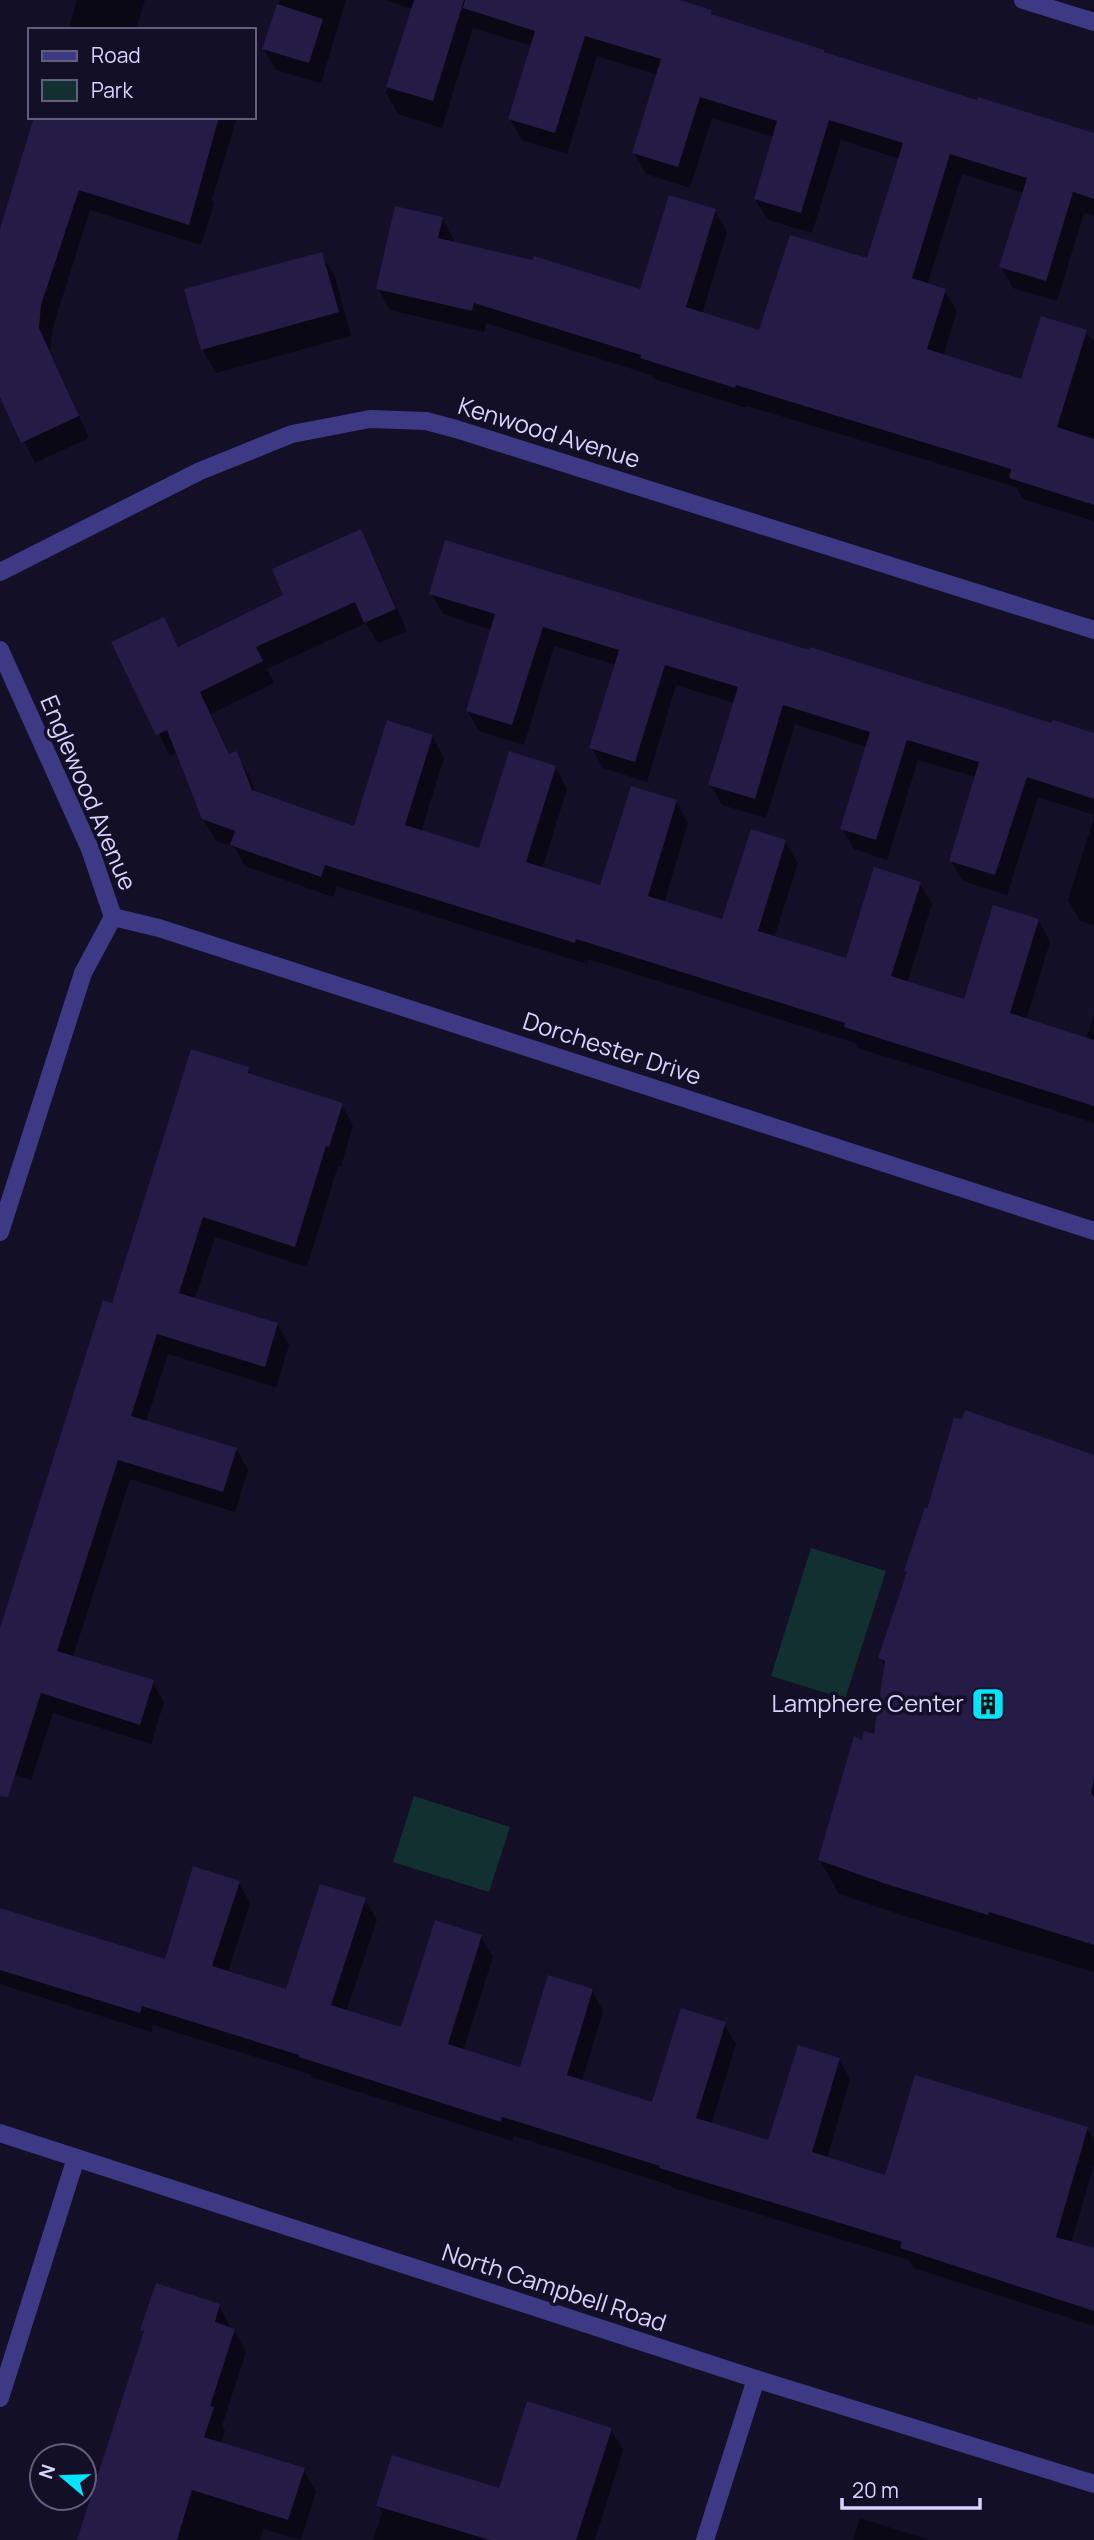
<svg xmlns="http://www.w3.org/2000/svg" width="1094" height="2540" viewBox="0 0 1094 2540" font-family="Manrope,sans-serif">
  <rect width="100%" height="100%" fill="#130f26"/>
  <g fill="#12302f">
    <path d="M 811,1548 L 886,1571 L 845,1699 L 771,1676 Z"/>
    <path d="M 414,1796 L 510,1827 L 489,1892 L 393,1862 Z"/>
  </g>
  <g fill="#0007">
    <path d="M 77,0 L 145,0 L 136,30 L 68,30 Z"/>
    <path d="M 280,0 L 346,0 L 321,83 L 276,70 L 264,49 Z"/>
    <path d="M 385,0 L 674,0 L 711,12 L 715,17 L 978,102 L 1094,135 L 1094,216 L 1084,213 L 1057,301 L 1013,288 L 1001,266 L 1024,193 L 962,174 L 927,285 L 944,290 L 957,311 L 943,356 L 1023,381 L 1086,332 L 1090,338 L 1094,340 L 1094,521 L 1023,499 L 1016,487 L 747,406 L 747,408 L 654,379 L 651,375 L 486,323 L 484,332 L 390,310 L 378,288 L 442,219 L 454,240 L 453,244 L 641,292 L 715,211 L 727,232 L 702,314 L 760,332 L 868,260 L 900,159 L 841,140 L 812,233 L 768,220 L 755,199 L 774,137 L 712,118 L 690,188 L 646,174 L 634,153 L 658,75 L 597,56 L 567,154 L 522,140 L 510,119 L 532,46 L 473,28 L 442,128 L 398,114 L 386,93 L 413,9 Z"/>
    <path d="M 35,117 L 237,117 L 212,200 L 214,203 L 201,245 L 90,210 L 53,327 L 50,351 L 89,438 L 35,463 L 0,393 L 0,233 Z"/>
    <path d="M 321,254 L 335,277 L 351,336 L 216,373 L 202,349 Z"/>
    <path d="M 360,532 L 372,553 L 407,631 L 378,643 L 366,623 L 267,669 L 274,683 L 211,714 L 230,756 L 237,754 L 249,775 L 256,794 L 355,829 L 432,736 L 444,758 L 421,832 L 481,850 L 555,767 L 567,789 L 542,869 L 602,887 L 676,802 L 688,823 L 664,903 L 724,922 L 785,842 L 798,863 L 774,938 L 847,960 L 919,883 L 932,904 L 907,983 L 965,1001 L 1038,920 L 1050,942 L 1026,1020 L 1086,1039 L 1094,1014 L 1094,1123 L 858,1048 L 855,1043 L 588,959 L 587,964 L 337,886 L 333,897 L 245,866 L 234,847 L 216,841 L 203,819 L 178,752 L 170,756 L 114,643 L 163,619 L 179,648 L 286,596 Z"/>
    <path d="M 431,593 L 1094,734 L 1094,815 L 1038,797 L 1007,895 L 963,881 L 951,861 L 976,777 L 918,760 L 887,860 L 854,849 L 842,828 L 867,747 L 795,724 L 766,818 L 722,805 L 710,784 L 735,703 L 676,685 L 647,782 L 603,768 L 591,747 L 616,665 L 554,646 L 524,745 L 479,731 L 467,710 L 492,630 L 443,614 Z"/>
    <path d="M 1094,817 L 1094,925 L 1080,921 L 1068,900 Z"/>
    <path d="M 248,1069 L 253,1076 L 341,1104 L 353,1125 L 341,1167 L 338,1166 L 307,1267 L 215,1237 L 195,1299 L 277,1324 L 289,1345 L 276,1387 L 168,1354 L 146,1422 L 236,1449 L 248,1470 L 235,1512 L 130,1479 L 73,1657 L 152,1682 L 164,1702 L 151,1744 L 53,1713 L 31,1780 L 0,1770 L 0,1634 L 113,1305 Z"/>
    <path d="M 1094,1456 L 1094,1972 L 907,1917 L 839,1894 L 820,1860 L 863,1742 L 875,1737 L 885,1668 L 880,1658 L 908,1575 L 906,1571 Z"/>
    <path d="M 239,1883 L 250,1903 L 228,1972 L 287,1991 L 365,1900 L 377,1920 L 346,2012 L 403,2029 L 481,1937 L 493,1957 L 463,2051 L 521,2069 L 592,1990 L 603,2011 L 582,2081 L 653,2104 L 724,2024 L 736,2044 L 711,2125 L 769,2142 L 839,2059 L 850,2079 L 827,2158 L 886,2177 L 1087,2129 L 1094,2141 L 1094,2165 L 1071,2243 L 1094,2250 L 1094,2326 L 914,2268 L 909,2260 L 673,2188 L 670,2185 L 514,2136 L 512,2141 L 312,2077 L 310,2074 L 153,2025 L 151,2032 L 0,1984 L 0,1909 L 166,1961 Z"/>
    <path d="M 219,2305 L 231,2329 L 234,2330 L 246,2352 L 222,2426 L 225,2430 L 221,2444 L 303,2469 L 316,2491 L 301,2540 L 263,2529 L 260,2540 L 79,2540 L 145,2334 L 142,2330 Z"/>
    <path d="M 611,2429 L 623,2450 L 595,2540 L 373,2540 L 382,2513 L 378,2505 L 501,2490 Z"/>
    <path d="M 860,2518 L 929,2540 L 853,2540 Z"/>
  </g>
  <g fill="#241b47">
    <path d="M 414,0 L 464,0 L 433,101 L 386,87 Z"/>
    <path d="M 465,0 L 680,0 L 712,10 L 711,14 L 824,50 L 824,52 L 977,100 L 978,97 L 1094,133 L 1094,199 L 1073,192 L 1046,281 L 999,267 L 1027,178 L 950,154 L 912,278 L 946,289 L 927,349 L 1021,379 L 1041,316 L 1087,330 L 1057,427 L 1094,439 L 1094,505 L 1009,478 L 1011,469 L 736,385 L 735,388 L 640,358 L 641,355 L 474,303 L 472,311 L 376,289 L 395,206 L 443,217 L 438,238 L 533,260 L 534,256 L 640,289 L 669,195 L 716,209 L 686,307 L 759,330 L 790,235 L 867,258 L 903,143 L 829,120 L 801,213 L 754,199 L 777,121 L 700,97 L 678,167 L 632,153 L 661,59 L 585,36 L 555,133 L 508,119 L 535,31 L 463,8 Z"/>
    <path d="M 277,4 L 323,19 L 309,63 L 262,49 Z"/>
    <path d="M 34,117 L 219,117 L 189,225 L 79,190 L 41,305 L 39,328 L 79,416 L 21,443 L 0,397 L 0,229 Z"/>
    <path d="M 322,252 L 339,312 L 201,350 L 184,289 Z"/>
    <path d="M 361,529 L 396,609 L 364,623 L 355,602 L 256,647 L 263,661 L 200,692 L 229,754 L 237,751 L 252,790 L 354,826 L 387,720 L 433,735 L 405,825 L 479,848 L 509,751 L 556,766 L 526,862 L 600,885 L 631,786 L 677,800 L 648,896 L 722,919 L 751,829 L 786,840 L 758,931 L 846,958 L 874,867 L 921,882 L 891,976 L 964,999 L 993,905 L 1039,919 L 1010,1013 L 1094,1040 L 1094,1106 L 844,1027 L 845,1023 L 576,939 L 575,943 L 325,865 L 321,877 L 230,845 L 235,831 L 202,819 L 167,730 L 156,735 L 111,642 L 164,617 L 178,647 L 283,595 L 272,569 Z"/>
    <path d="M 445,540 L 809,650 L 810,647 L 1051,723 L 1053,720 L 1094,733 L 1094,799 L 1027,777 L 995,875 L 949,861 L 979,762 L 907,740 L 876,840 L 840,829 L 870,732 L 783,705 L 755,799 L 708,785 L 738,687 L 665,665 L 635,762 L 589,748 L 619,650 L 543,627 L 512,725 L 466,711 L 495,614 L 429,594 Z"/>
    <path d="M 191,1049 L 249,1067 L 248,1073 L 343,1103 L 329,1147 L 326,1146 L 295,1247 L 203,1217 L 179,1293 L 278,1323 L 265,1367 L 157,1334 L 131,1416 L 237,1448 L 223,1492 L 118,1460 L 57,1651 L 154,1680 L 140,1725 L 41,1693 L 8,1797 L 0,1796 L 0,1628 L 103,1300 L 112,1303 Z"/>
    <path d="M 965,1410 L 1094,1455 L 1094,1779 L 1091,1793 L 1094,1797 L 1094,1945 L 989,1912 L 988,1915 L 886,1884 L 818,1860 L 854,1736 L 862,1740 L 864,1731 L 874,1734 L 885,1661 L 878,1658 L 907,1572 L 904,1571 L 925,1507 L 927,1509 L 954,1418 L 962,1419 Z"/>
    <path d="M 193,1866 L 240,1881 L 212,1966 L 286,1989 L 320,1884 L 366,1898 L 331,2005 L 401,2027 L 435,1920 L 482,1935 L 448,2044 L 520,2067 L 548,1975 L 593,1989 L 567,2075 L 652,2102 L 681,2008 L 726,2022 L 696,2118 L 768,2140 L 798,2045 L 840,2058 L 812,2152 L 885,2175 L 915,2075 L 1088,2127 L 1056,2237 L 1094,2248 L 1094,2311 L 900,2248 L 902,2242 L 659,2168 L 660,2166 L 502,2117 L 501,2122 L 299,2057 L 299,2055 L 142,2006 L 140,2013 L 0,1970 L 0,1908 L 165,1959 Z"/>
    <path d="M 156,2283 L 220,2304 L 215,2322 L 235,2329 L 210,2406 L 214,2407 L 204,2437 L 305,2468 L 288,2520 L 192,2490 L 177,2540 L 77,2540 L 144,2331 L 140,2330 Z"/>
    <path d="M 527,2401 L 612,2428 L 576,2540 L 490,2540 L 376,2506 L 392,2455 L 499,2488 Z"/>
  </g>
  <g fill="none" stroke-linecap="round" stroke-linejoin="round">
    <g stroke="#3d3a85" stroke-width="18">
      <path d="M 1023,0 L 1094,22"/>
      <path d="M 0,572 L 200,471 L 292,434 L 370,419 L 426,421 L 456,429 L 1094,630"/>
      <path d="M 0,650 L 90,849 L 113,917 L 83,973 L 0,1232"/>
      <path d="M 113,917 L 159,928 L 1094,1231"/>
      <path d="M 0,2398 L 76,2158"/>
      <path d="M 705,2540 L 756,2379"/>
    </g>
    <path stroke="#3d3a85" stroke-width="18" d="M 0,2133 L 756,2379 L 1094,2484"/>
  </g>
  <defs>
    <symbol id="building-square" viewBox="-11 -11 22 22"><rect x="-9" y="-9" width="18" height="18" rx="4" fill="#00e5ff" stroke="#130f26"/><path d="M-4-6H4V6H1V3H-1V6H-4ZM-2.5-4.3h1.7v1.8h-1.7ZM.8-4.3h1.7v1.8H.8ZM-2.5-1h1.7V.8h-1.7ZM.8-1h1.7V.8H.8Z" fill="#111"/></symbol>
  </defs>
  <g fill-rule="evenodd">
    <use href="#building-square" x="969" y="1685" width="38" height="38"/>
  </g>
  <g text-anchor="middle" stroke-width="7" stroke-linejoin="round" paint-order="stroke">
    <g font-size="24" fill="#d9d4ff" stroke="#130f26">
      <text transform="translate(549 433) rotate(17)" y="8">Kenwood Avenue</text>
      <text transform="translate(88 793) rotate(67)" y="8">Englewood Avenue</text>
      <text transform="translate(612 1049) rotate(18)" y="8">Dorchester Drive</text>
      <text transform="translate(554 2288) rotate(18)" y="8">North Campbell Road</text>
    </g>
    <g font-size="24" fill="#d9d4ff" stroke="#130f26" text-anchor="end">
      <text x="964" y="1712">Lamphere Center</text>
    </g>
  </g>
  <rect x="28" y="28" width="228" height="91" fill="#130f26" stroke="#625e7d" stroke-width="2"/>
  <rect x="42" y="51" width="35" height="10" fill="#3d3a85" stroke="#625e7d" stroke-width="2"/>
  <text x="91" y="63" font-size="21" fill="#d9d4ff">Road</text>
  <rect x="42" y="80" width="35" height="21" fill="#12302f" stroke="#625e7d" stroke-width="2"/>
  <text x="91" y="98" font-size="21" fill="#d9d4ff">Park</text>
  <g transform="translate(63 2477) rotate(289)"><circle r="33" fill="#130f26" stroke="#625e7d" stroke-width="2"/>
  <path d="M0-5L12 26L0 18L-12 26Z" fill="#00e5ff"/>
  <text y="-10" font-size="19" font-weight="bold" text-anchor="middle" fill="#d9d4ff">N</text>
  </g>
  <path d="M842 2498v10h138v-10" fill="none" stroke="#d9d4ff" stroke-width="3.5"/>
  <text x="852" y="2498" font-size="21" fill="#d9d4ff" stroke="#130f26" stroke-width="5" paint-order="stroke">20 m</text>
</svg>
